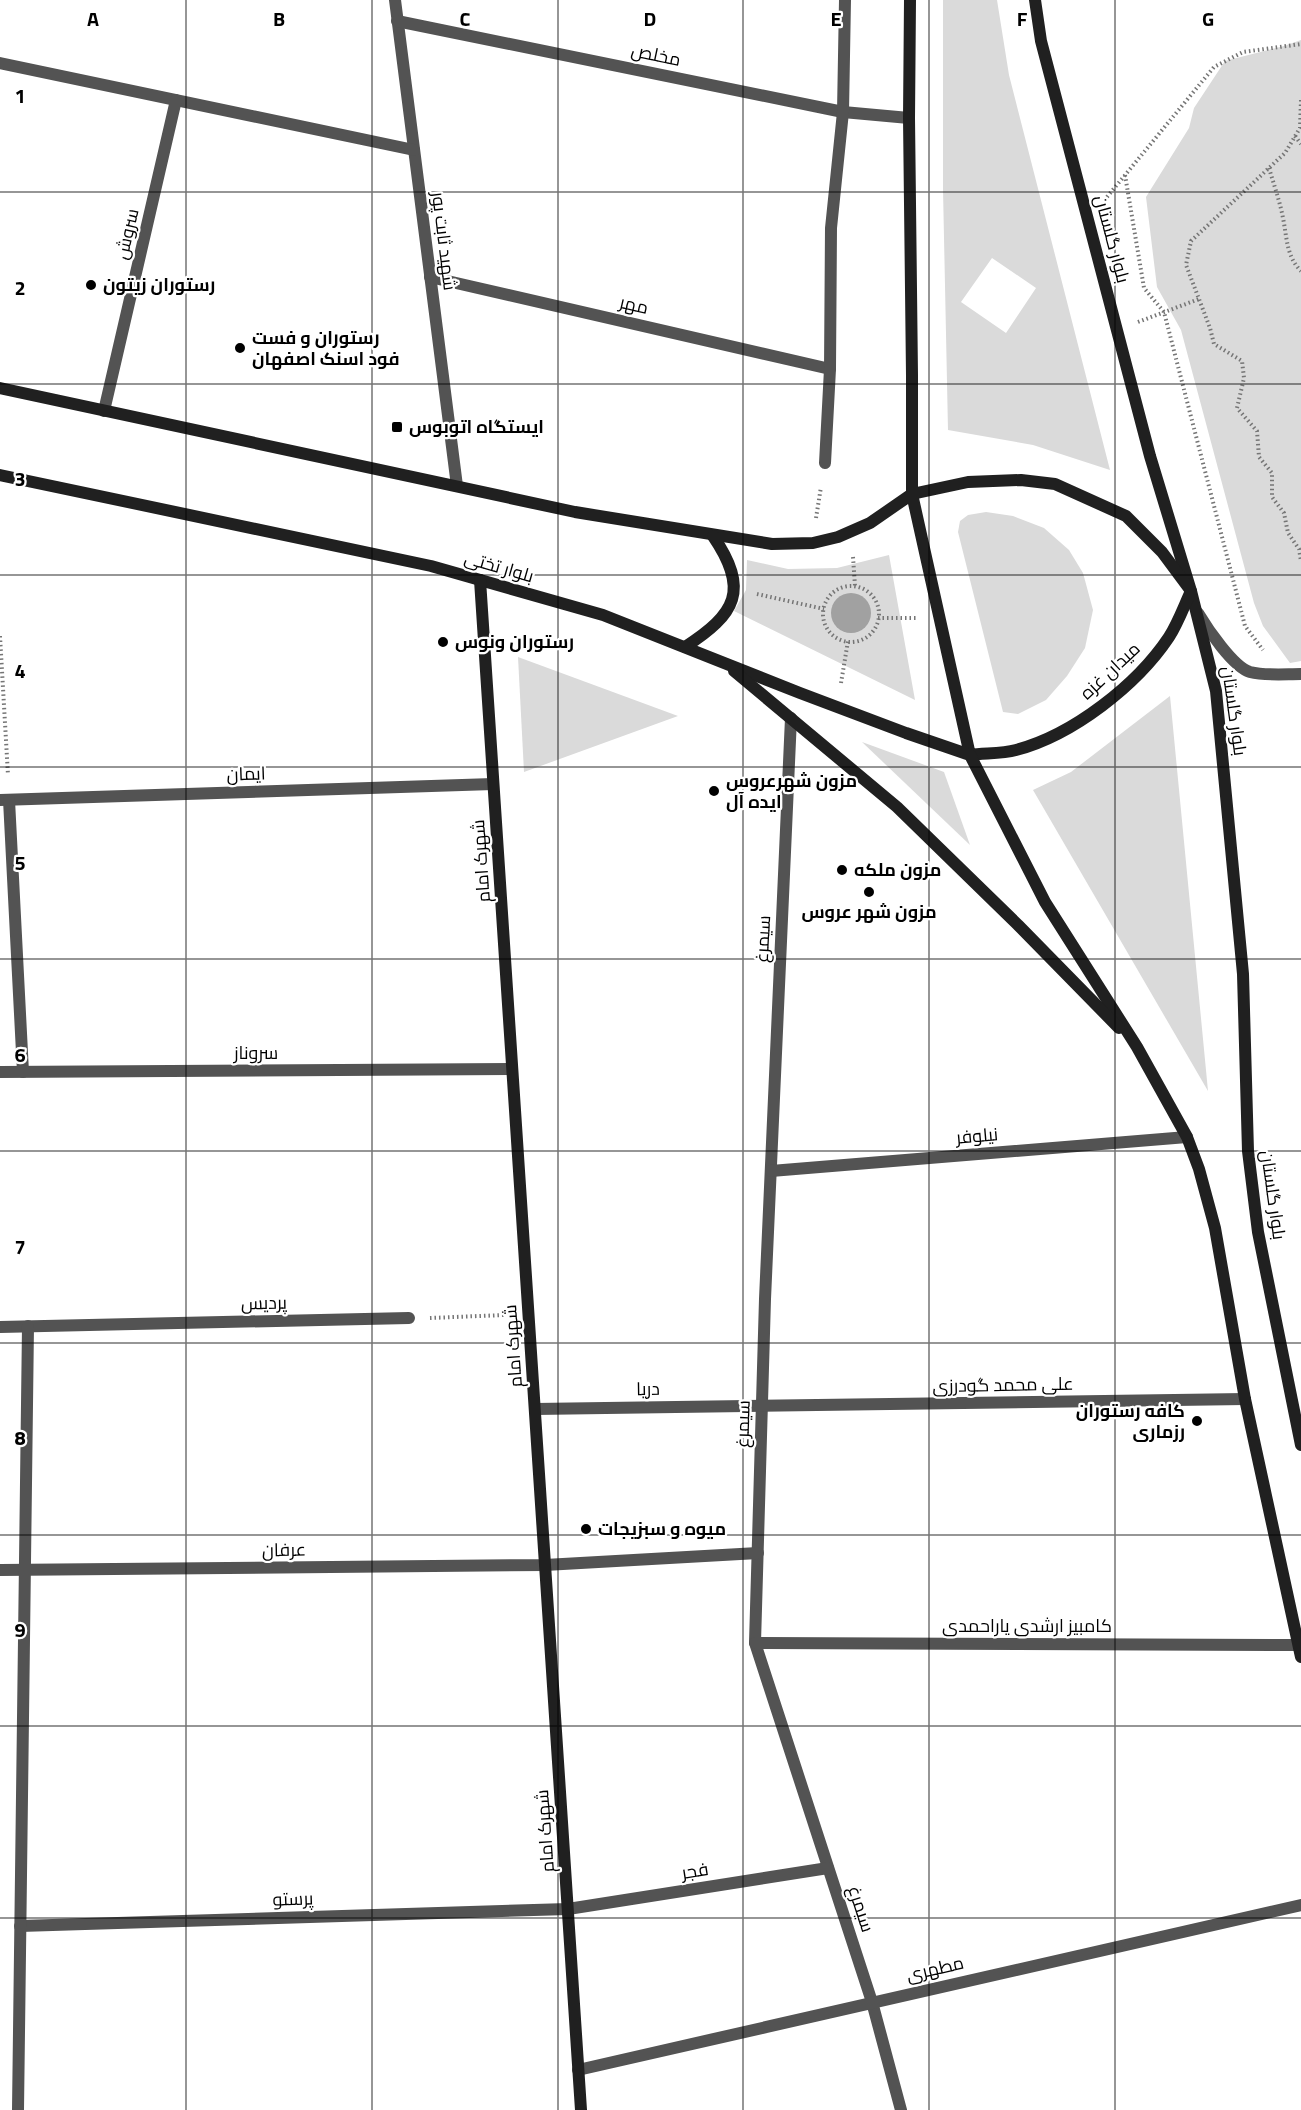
<svg xmlns="http://www.w3.org/2000/svg" width="1301" height="2110" viewBox="0 0 1301 2110" font-family="'Titillium Web',Cairo,sans-serif">
  <rect width="100%" height="100%" fill="#fff"/>
  <g fill="#dadada" fill-rule="evenodd">
    <path d="M 943,0 L 997,0 L 1009,75 L 1110,470 L 1033,445 L 948,430 L 943,189 ZM 992,258 L 1036,288 L 1006,333 L 961,302 Z"/>
    <path d="M 1301,40 L 1301,661 L 1290,663 L 1263,626 L 1254,603 L 1181,330 L 1157,287 L 1146,197 L 1189,128 L 1194,108 L 1225,61 L 1284,46 Z"/>
    <path d="M 986,512 L 1013,516 L 1044,528 L 1069,550 L 1083,573 L 1093,610 L 1085,648 L 1067,676 L 1046,700 L 1018,714 L 1003,712 L 958,532 L 960,521 L 968,515 Z"/>
    <path d="M 889,555 L 915,700 L 734,611 L 746,590 L 747,560 L 788,569 L 837,568 Z"/>
    <path d="M 518,657 L 678,716 L 524,772 Z"/>
    <path d="M 1170,696 L 1208,1091 L 1033,790 L 1071,772 Z"/>
    <path d="M 862,742 L 944,772 L 970,845 Z"/>
  </g>
  <circle fill="#a1a1a1" cx="851" cy="613" r="20"/>
  <g fill="none" stroke-linecap="round" stroke-linejoin="round">
    <g stroke="#757575" stroke-width="4" stroke-dasharray="1.5 3" stroke-linecap="butt">
      <path d="M 1301,100 L 1300,128 L 1285,153 L 1191,241 L 1186,265 L 1210,328 L 1214,344 L 1242,361 L 1244,378 L 1237,408 L 1257,431 L 1259,457 L 1272,473 L 1272,497 L 1284,513 L 1288,533 L 1299,549 L 1301,561"/>
      <path d="M 1295,136 L 1301,144"/>
      <path d="M 1269,168 C 1274,185 1280,202 1283,218 C 1287,237 1286,256 1301,271"/>
      <path d="M 1125,175 L 1144,288 L 1164,312 L 1245,626 L 1263,650"/>
      <path d="M 1107,197 L 1214,67 L 1243,52 L 1301,44"/>
      <path d="M 1138,322 L 1199,299"/>
      <path d="M 816,518 L 821,487"/>
      <path d="M 853,557 L 855,586"/>
      <circle cx="851" cy="614" r="28"/>
      <path d="M 757,594 L 824,609"/>
      <path d="M 878,618 L 916,618"/>
      <path d="M 0,636 L 8,775"/>
      <path d="M 841,683 L 848,641"/>
      <path d="M 430,1318 L 504,1315"/>
    </g>
    <path stroke="#535353" stroke-width="12" d="M 1198,613 C 1207,628 1233,667 1250,672 C 1266,676 1285,674 1301,674"/>
    <g stroke="#535353" stroke-width="12">
      <path d="M 395,0 L 457,486"/>
      <path d="M 397,21 L 843,112 L 909,118"/>
      <path d="M 0,63 L 414,150"/>
      <path d="M 430,277 L 830,369"/>
      <path d="M 104,411 L 176,100"/>
      <path d="M 825,463 L 830,369 L 831,228 L 843,112 L 845,0"/>
      <path d="M 791,718 L 765,1299 L 755,1643 L 872,2002 L 901,2110"/>
      <path d="M 0,800 L 493,784"/>
      <path d="M 9,800 L 23,1072"/>
      <path d="M 0,1072 L 512,1069"/>
      <path d="M 771,1171 L 1187,1137"/>
      <path d="M 0,1327 L 409,1318"/>
      <path d="M 535,1409 L 1245,1399"/>
      <path d="M 0,1570 L 545,1565 L 758,1553"/>
      <path d="M 755,1643 L 1299,1645"/>
      <path d="M 20,1926 L 568,1909 L 828,1868"/>
      <path d="M 578,2070 L 1301,1905"/>
      <path d="M 18,2110 L 28,1326"/>
    </g>
    <g stroke="#202020" stroke-width="12">
      <path d="M 1035,0 L 1041,41 L 1150,456 L 1191,591 L 1216,691 L 1243,974 L 1248,1151 L 1258,1232 L 1301,1445"/>
      <path d="M 0,388 L 575,512 L 772,544 L 813,543 L 838,537 L 870,523 L 912,494 L 968,482 L 1021,480 L 1055,484 L 1126,516 L 1162,552 L 1191,591 C 1184,606 1178,623 1169,637 C 1137,685 1073,735 1016,750 C 1002,754 985,753 970,755 L 912,494 L 912,375 L 909,118 L 910,0"/>
      <path d="M 0,475 L 431,566 L 603,615 L 800,693 L 906,733 L 970,755 L 1045,902 L 1137,1047 L 1187,1137 L 1199,1169 L 1215,1228 L 1245,1399 L 1301,1657"/>
      <path d="M 480,580 L 581,2110"/>
      <path d="M 685,647 C 736,614 750,590 713,536"/>
      <path d="M 734,671 L 897,807 L 1018,925 L 1119,1028"/>
    </g>
  </g>
  <path fill="none" stroke="#000" stroke-width="1.5" stroke-opacity="0.55" d="M 186,0 L 186,2110M 372,0 L 372,2110M 558,0 L 558,2110M 743,0 L 743,2110M 929,0 L 929,2110M 1115,0 L 1115,2110M 0,192 L 1301,192M 0,384 L 1301,384M 0,575 L 1301,575M 0,767 L 1301,767M 0,959 L 1301,959M 0,1151 L 1301,1151M 0,1343 L 1301,1343M 0,1535 L 1301,1535M 0,1726 L 1301,1726M 0,1918 L 1301,1918"/>
  <g fill="#000" stroke="#fff" stroke-width="2">
    <circle cx="91" cy="285" r="6"/>
    <circle cx="240" cy="348" r="6"/>
    <rect x="391" y="421" width="12" height="12" rx="3"/>
    <circle cx="443" cy="642" r="6"/>
    <circle cx="714" cy="791" r="6"/>
    <circle cx="842" cy="870" r="6"/>
    <circle cx="869" cy="892" r="6"/>
    <circle cx="1197" cy="1421" r="6"/>
    <circle cx="586" cy="1529" r="6"/>
  </g>
  <g text-anchor="middle" stroke-width="4.5" stroke-linejoin="round" paint-order="stroke">
    <g font-size="18" fill="#000" stroke="#fff">
      <text transform="translate(656 55) rotate(12)" y="6">مخلص</text>
      <text transform="translate(127 234) rotate(-77)" y="6">سروش</text>
      <text transform="translate(1112 239) rotate(75)" y="6">بلوار گلستان</text>
      <text transform="translate(444 241) rotate(83)" y="6">شهید ثابت پور</text>
      <text transform="translate(634 305) rotate(13)" y="6">مهر</text>
      <text transform="translate(499 567) rotate(16)" y="6">بلوار تختی</text>
      <text transform="translate(1110 671) rotate(-43)" y="6">میدان غزه</text>
      <text transform="translate(1234 711) rotate(82)" y="6">بلوار گلستان</text>
      <text transform="translate(246 774) rotate(-2)" y="6">ایمان</text>
      <text transform="translate(481 861) rotate(-94)" y="6">شهرک امام</text>
      <text transform="translate(763 939) rotate(-87)" y="6">سیمرغ</text>
      <text x="256" y="1059">سروناز</text>
      <text transform="translate(977 1136) rotate(-5)" y="6">نیلوفر</text>
      <text transform="translate(1273 1195) rotate(82)" y="6">بلوار گلستان</text>
      <text transform="translate(264 1303) rotate(-1)" y="6">پردیس</text>
      <text transform="translate(513 1346) rotate(-94)" y="6">شهرک امام</text>
      <text transform="translate(1003 1385) rotate(-1)" y="6">علی محمد گودرزی</text>
      <text transform="translate(648 1389) rotate(-1)" y="6">دریا</text>
      <text transform="translate(743 1424) rotate(-88)" y="6">سیمرغ</text>
      <text transform="translate(284 1550) rotate(-1)" y="6">عرفان</text>
      <text x="1027" y="1632">کامبیز ارشدی یاراحمدی</text>
      <text transform="translate(545 1831) rotate(-94)" y="6">شهرک امام</text>
      <text transform="translate(695 1871) rotate(-9)" y="6">فجر</text>
      <text transform="translate(293 1899) rotate(-2)" y="6">پرستو</text>
      <text transform="translate(861 1909) rotate(72)" y="6">سیمرغ</text>
      <text transform="translate(935 1969) rotate(-13)" y="6">مطهری</text>
    </g>
    <g font-size="18" font-weight="bold" fill="#000" stroke="#fff" text-anchor="start">
      <text x="103" y="291">رستوران زیتون</text>
      <text x="252" y="344">رستوران و فست<tspan x="252" dy="21">فود اسنک اصفهان</tspan></text>
      <text x="409" y="433">ایستگاه اتوبوس</text>
      <text x="455" y="648">رستوران ونوس</text>
      <text x="726" y="787">مزون شهرعروس<tspan x="726" dy="21">ایده آل</tspan></text>
      <text x="854" y="876">مزون ملکه</text>
      <text x="869" y="918" text-anchor="middle">مزون شهر عروس</text>
      <text x="1185" y="1417" text-anchor="end">کافه رستوران<tspan x="1185" dy="21">رزماری</tspan></text>
      <text x="598" y="1535">میوه و سبزیجات</text>
    </g>
  </g>
  <g font-size="20" text-anchor="middle" font-weight="bold" fill="#000" stroke="#fff" stroke-width="4.5" stroke-linejoin="round" paint-order="stroke">
    <text x="93" y="26">A</text>
    <text x="279" y="26">B</text>
    <text x="465" y="26">C</text>
    <text x="650" y="26">D</text>
    <text x="836" y="26">E</text>
    <text x="1022" y="26">F</text>
    <text x="1208" y="26">G</text>
    <text x="20" y="103">1</text>
    <text x="20" y="295">2</text>
    <text x="20" y="486">3</text>
    <text x="20" y="678">4</text>
    <text x="20" y="870">5</text>
    <text x="20" y="1062">6</text>
    <text x="20" y="1254">7</text>
    <text x="20" y="1445">8</text>
    <text x="20" y="1637">9</text>
  </g>
</svg>
